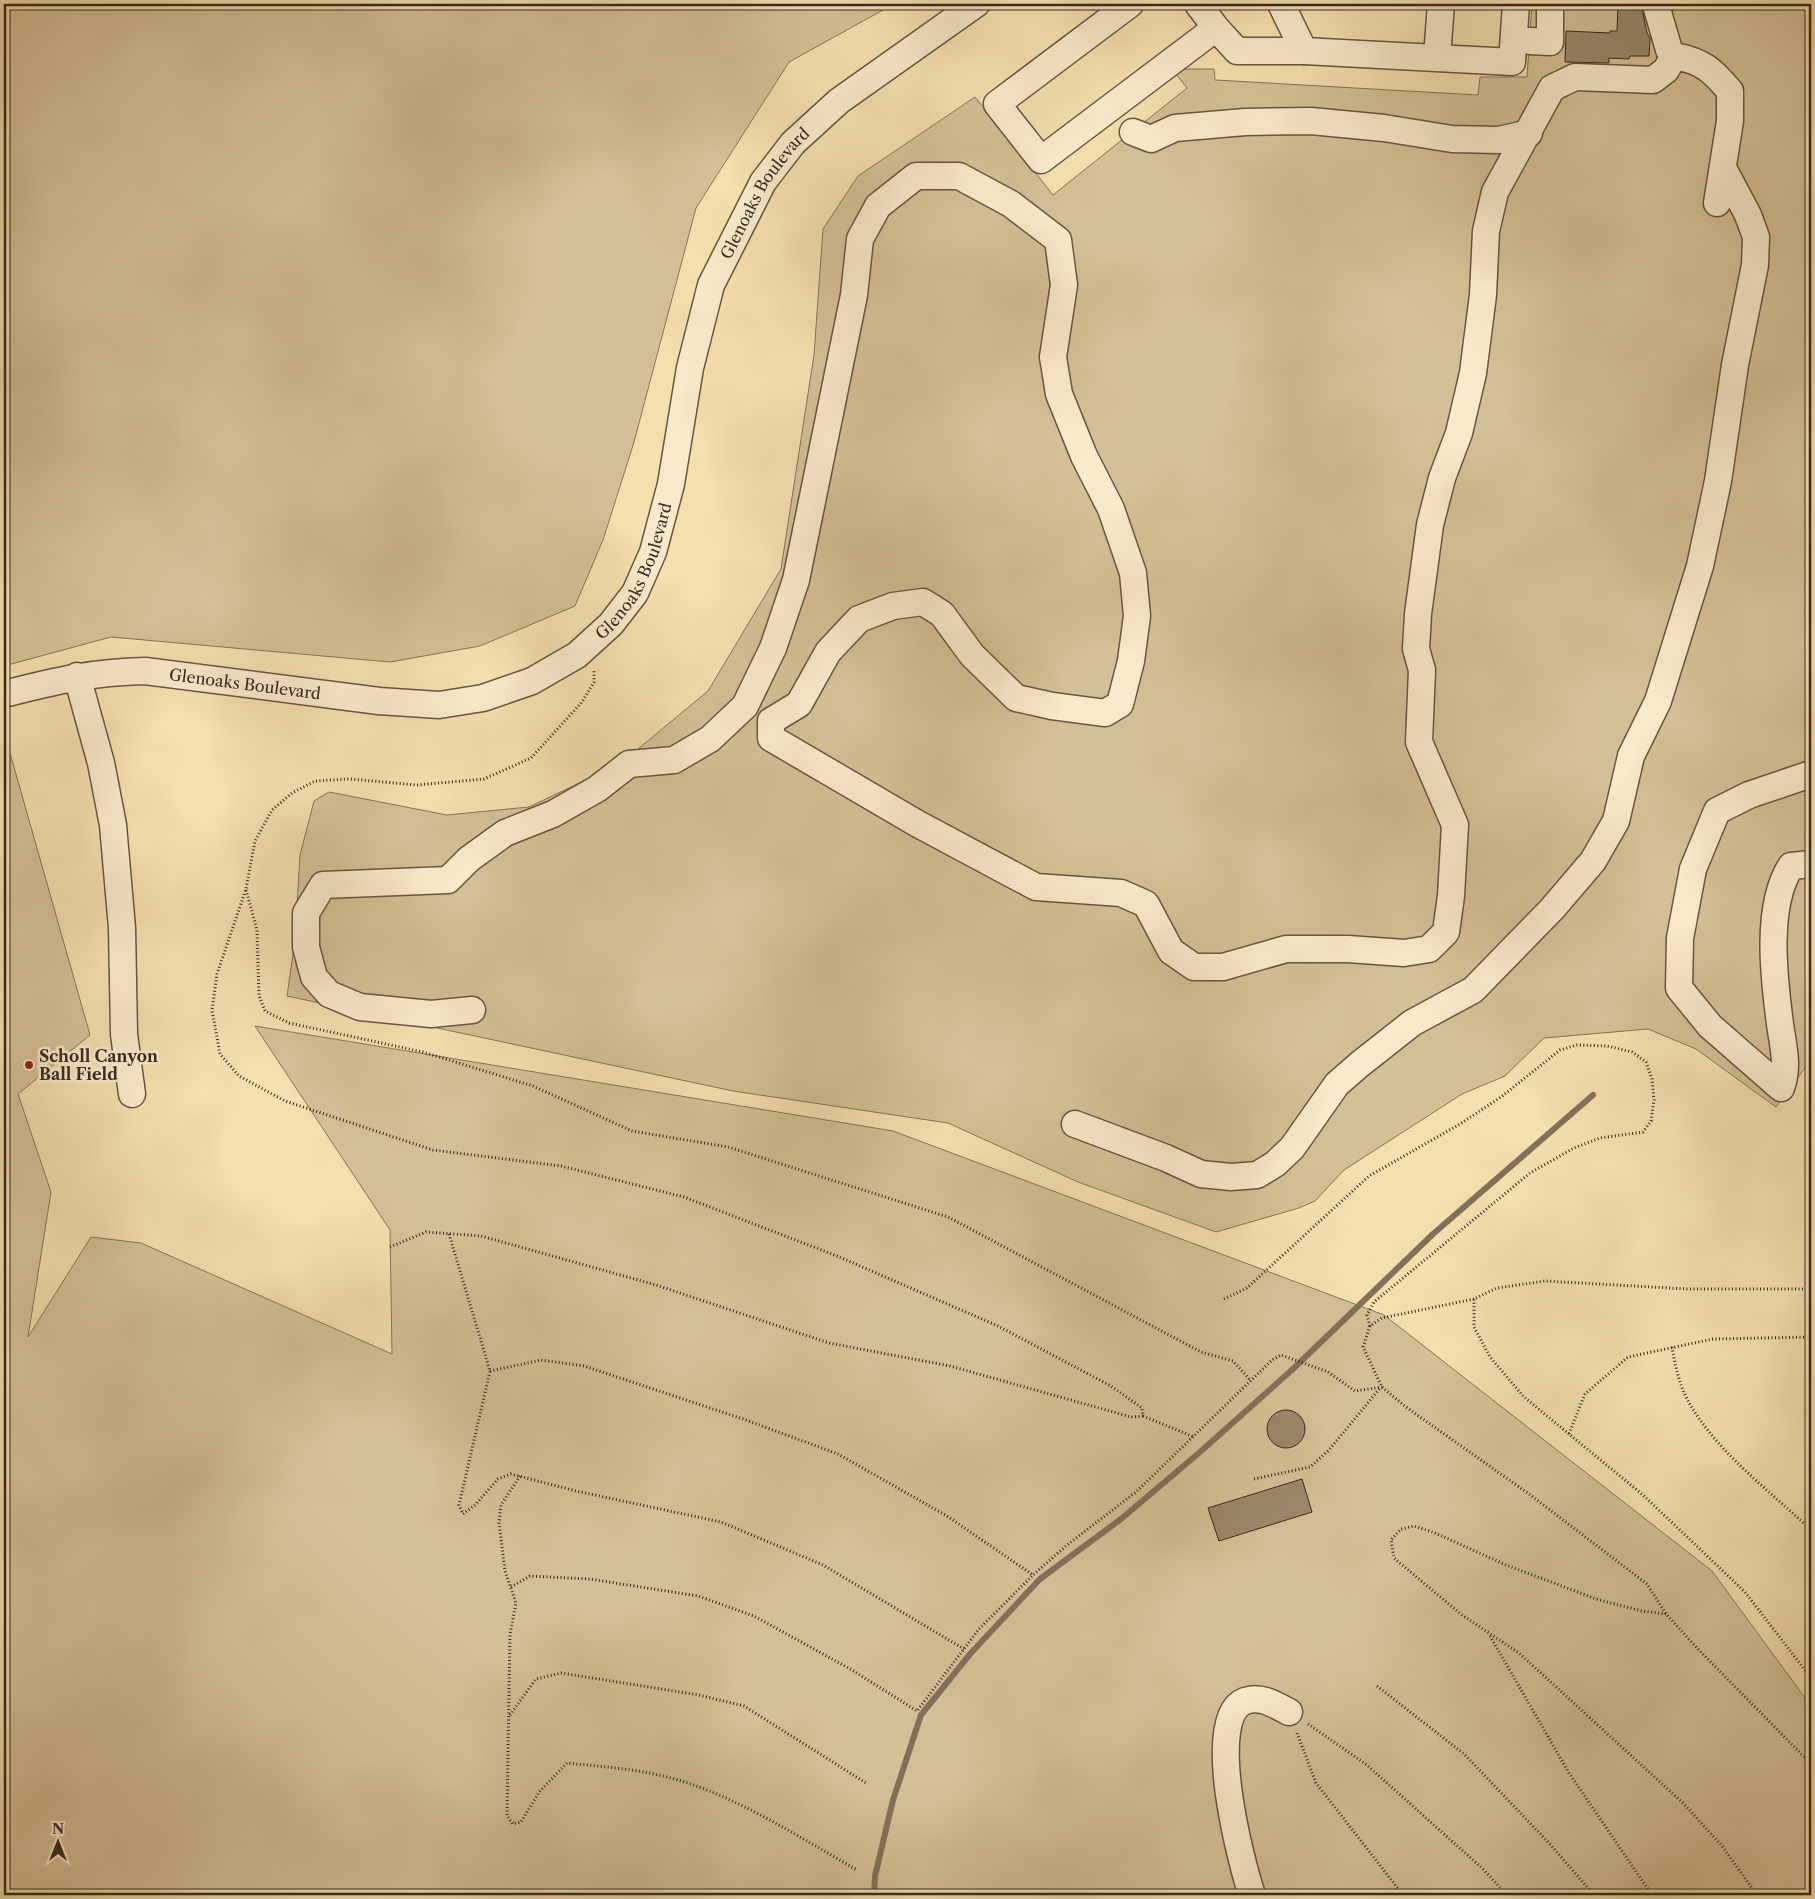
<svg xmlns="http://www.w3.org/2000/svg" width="1815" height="1899" viewBox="0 0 1815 1899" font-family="'Libre Caslon Text',serif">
  <rect width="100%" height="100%" fill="#f4dfae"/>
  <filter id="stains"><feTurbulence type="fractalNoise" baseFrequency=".004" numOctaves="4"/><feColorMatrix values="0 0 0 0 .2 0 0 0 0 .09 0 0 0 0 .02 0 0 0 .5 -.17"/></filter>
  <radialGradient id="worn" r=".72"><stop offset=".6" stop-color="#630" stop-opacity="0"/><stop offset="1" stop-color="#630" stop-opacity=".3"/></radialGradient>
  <g fill="#d4c096" stroke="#85745c">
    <path d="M 4,4 L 894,4 L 789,62 L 696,208 L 634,442 L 603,540 L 575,606 L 480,646 L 390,662 L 111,637 L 4,666 Z"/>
    <path d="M 1532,4 L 1811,4 L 1811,1060 L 1776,1107 L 1696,1049 L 1648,1029 L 1544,1038 L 1505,1076 L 1462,1094 L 1344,1170 L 1315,1201 L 1299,1208 L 1216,1232 L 1078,1182 L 948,1123 L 733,1091 L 287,996 L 295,940 L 300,855 L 314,801 L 329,792 L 447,815 L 529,807 L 621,763 L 708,691 L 781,569 L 814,355 L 823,229 L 858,176 L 975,97 L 1053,195 L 1187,88 L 1176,74 L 1185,69 L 1214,69 L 1215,80 L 1478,95 L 1480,77 L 1527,77 Z"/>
    <path d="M 8,746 L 90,1035 L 18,1094 L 51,1192 L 28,1337 L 91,1237 L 141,1243 L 392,1354 L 390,1230 L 255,1026 L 893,1131 L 1384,1315 L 1712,1571 L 1811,1706 L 1811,1895 L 4,1895 L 4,747 Z"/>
  </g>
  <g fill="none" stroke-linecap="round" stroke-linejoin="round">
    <path stroke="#81715a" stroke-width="6" d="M 874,1895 L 875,1876 L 893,1800 L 921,1715 L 970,1654 L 1040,1579 L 1121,1519 L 1200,1452 L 1293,1369 L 1433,1234 L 1593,1095"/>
  </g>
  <g fill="#99886b" stroke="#362923">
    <path d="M 1618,4 L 1641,4 L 1647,33 L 1650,38 L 1649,56 L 1630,56 L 1629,59 L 1609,58 L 1609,63 L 1565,62 L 1566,31 L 1610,33 L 1610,31 L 1617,31 Z"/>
    <circle cx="1286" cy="1429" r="19"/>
    <path d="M 1302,1479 L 1312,1512 L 1219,1541 L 1208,1508 Z"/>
  </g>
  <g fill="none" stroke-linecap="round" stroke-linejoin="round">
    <defs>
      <g id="minor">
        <path d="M 1130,4 L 997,104 L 1041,160 L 1216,28"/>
        <path d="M 1198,4 L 1216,28 L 1237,51 L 1304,51"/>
        <path d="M 1281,4 L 1304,51 L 1512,62 L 1516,4"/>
        <path d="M 1656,5 L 1669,50 L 1674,56"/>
        <path d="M 1530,41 L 1550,42 L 1550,4"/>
        <path d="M 1437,57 L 1441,4"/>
        <path d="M 1133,132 L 1151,139 L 1175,128 L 1245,122 L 1311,121 L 1384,128 L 1452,139 L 1499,140 L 1529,133"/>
        <path d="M 77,676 L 101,763 L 113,825 L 122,928 L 124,1034 L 132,1094"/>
        <path id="s1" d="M 4,694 C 55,681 92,672 145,671 L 379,701 L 439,705 L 483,698 L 532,681 L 577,655 L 611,624 L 635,593 L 653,552 L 671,484 L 690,368 L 711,285 L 763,182 L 793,143 L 839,101 L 976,4"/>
        <path d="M 1811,774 L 1749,795 L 1717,811 L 1693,869 L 1680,938 L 1679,988 L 1710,1026 L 1781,1088 C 1789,1066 1783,1046 1780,1024 C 1774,978 1765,906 1791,866 L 1811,864"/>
        <path d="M 472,1010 L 431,1014 L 360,1007 L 329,994 L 314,977 L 306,947 L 306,913 L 323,885 L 448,880 L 469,859 L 505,833 L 553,814 L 597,789 L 629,764 L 674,760 L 710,739 L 745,706 L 773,648 L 796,580 L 854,295 L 860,239 L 878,206 L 916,176 L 959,176 L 1011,204 L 1058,240 L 1064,285 L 1053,357 L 1059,394 L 1084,456 L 1111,509 L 1133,573 L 1137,616 L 1131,661 L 1120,704 L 1105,713 L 1052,706 L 1016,698 L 972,655 L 942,614 L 923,602 L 893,606 L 859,619 L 828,652 L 799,704 L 771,721 L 771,738 L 918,824 L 1036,887 L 1121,893 L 1146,904 L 1171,951 L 1194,967 L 1223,967 L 1286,949 L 1348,949 L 1404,953 L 1429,949 L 1446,932 L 1451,896 L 1455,825 L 1419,742 L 1422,670 L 1416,649 L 1418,614 L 1430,525 L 1442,478 L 1459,433 L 1473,373 L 1483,295 L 1486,231 L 1495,192 L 1552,88 L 1575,77 L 1653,80 L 1666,70 L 1674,56 C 1703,61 1712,70 1730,91 L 1730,121 L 1717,203"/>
        <path d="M 1075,1124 L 1166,1158 L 1201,1174 L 1231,1177 L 1257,1175 L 1275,1164 L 1292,1148 L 1337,1084 L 1360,1064 L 1412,1023 L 1473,990 L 1552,909 L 1593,861 L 1616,821 L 1631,756 L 1658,701 L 1700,566 L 1718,481 L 1735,365 L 1755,265 L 1756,237 L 1748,215 L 1723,168"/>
        <path d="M 1252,1895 C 1241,1862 1203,1717 1245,1701 C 1260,1695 1276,1705 1289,1712"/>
      </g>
    </defs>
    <use href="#minor" stroke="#665646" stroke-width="29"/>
    <g stroke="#362923" stroke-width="3" stroke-dasharray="1 2.5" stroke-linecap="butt">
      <path d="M 246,890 L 257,930 L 259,996 L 265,1011 L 289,1023 L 423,1052 L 533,1086 L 632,1131 L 728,1147 L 948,1217 L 1201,1352 L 1233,1361 L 1251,1381"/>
      <path d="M 449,1234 L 490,1371 L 459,1505 L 463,1514 L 475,1505 L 498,1479 L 511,1474 L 576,1491 L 721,1522 L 823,1565 L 964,1649"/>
      <path d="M 390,1247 L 426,1232 L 481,1236 L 656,1285 L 829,1343 L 950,1366 L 1131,1417 L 1143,1416 L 1142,1408 L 1111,1386 L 998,1326 L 837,1256 L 684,1197 L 561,1166 L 433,1150 L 285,1101 L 239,1076 L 220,1054 L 212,1010 L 217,974 L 246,889 L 255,841 L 272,810 L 292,793 L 315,781 L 350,779 L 417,785 L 484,779 L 531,758 L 582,702 L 594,682 L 594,671"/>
      <path d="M 1224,1299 L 1247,1288 L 1369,1176 L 1460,1124 L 1501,1097 L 1560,1050 L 1577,1045 L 1607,1046 L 1632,1052 L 1646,1062 L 1652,1079 L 1654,1100 L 1651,1121 L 1643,1132 L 1600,1138 L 1574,1148 L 1530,1173 L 1374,1302 L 1367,1315 L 1370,1326"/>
      <path d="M 1474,1299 L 1382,1318 L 1370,1326 L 1363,1347 L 1382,1387 L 1406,1407 L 1529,1494 L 1647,1584 L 1666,1614 L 1698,1649 L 1811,1764"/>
      <path d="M 1811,1337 L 1713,1339 L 1628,1357 L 1585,1394 L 1569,1434 L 1643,1495 L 1745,1592 L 1811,1678"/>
      <path d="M 1672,1347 C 1675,1365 1679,1383 1687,1399 C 1715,1451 1769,1490 1811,1530"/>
      <path d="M 490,1371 L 541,1360 L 584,1366 L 743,1419 L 838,1454 L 947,1516 L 1033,1575"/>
      <path d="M 1143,1416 L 1194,1437"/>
      <path d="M 1569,1434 L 1524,1397 L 1490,1357 L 1474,1327 L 1474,1299 L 1497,1288 L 1545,1281 L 1688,1289 L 1811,1289"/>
      <path d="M 520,1476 L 501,1505 L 499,1523 L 505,1571 L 516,1603 L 510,1634 L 507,1816 L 513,1824 L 521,1822 L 540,1791 L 567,1763 C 596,1766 625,1768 654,1774 C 725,1788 795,1835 857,1870"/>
      <path d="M 1254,1479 L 1310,1467 L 1329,1450 L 1381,1387"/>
      <path d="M 511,1587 L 530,1576 L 590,1579 L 698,1596 L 754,1616 L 852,1670 L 917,1711 L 979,1629 L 1033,1575 L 1067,1545 L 1136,1492 L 1272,1360 L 1281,1355 L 1328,1372 L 1355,1391 L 1382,1387"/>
      <path d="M 1666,1614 L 1642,1611 L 1599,1600 L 1506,1565 L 1435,1533 L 1414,1526 L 1401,1529 L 1391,1540 L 1394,1558 L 1462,1615 L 1519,1653 L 1684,1804 L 1722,1846 L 1757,1895"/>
      <path d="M 1490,1636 L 1569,1773 L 1652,1895"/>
      <path d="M 1377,1686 L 1464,1754 L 1549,1843 L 1594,1895"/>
      <path d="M 510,1715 L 536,1679 L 561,1673 L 699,1695 L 744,1706 L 866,1783"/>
      <path d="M 1308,1724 L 1367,1765 L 1483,1869 L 1507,1895"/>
      <path d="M 1297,1733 L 1316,1783 L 1403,1895"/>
    </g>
    <use href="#minor" stroke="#f8eaca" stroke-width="26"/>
  </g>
  <circle fill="#8f2418" stroke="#f8eaca" stroke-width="2" cx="29" cy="1065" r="5"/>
  <g text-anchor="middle" stroke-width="5" stroke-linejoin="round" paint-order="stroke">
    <g font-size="16" fill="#362923" stroke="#f8eaca">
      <text dy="6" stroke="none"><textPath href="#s1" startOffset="1098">Glenoaks Boulevard</textPath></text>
      <text dy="6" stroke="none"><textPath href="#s1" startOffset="692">Glenoaks Boulevard</textPath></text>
      <text dy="6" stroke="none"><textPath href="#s1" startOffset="244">Glenoaks Boulevard</textPath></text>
    </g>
    <g font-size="16" font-weight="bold" fill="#362923" stroke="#f8eaca" text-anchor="start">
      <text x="39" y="1062">Scholl Canyon<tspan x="39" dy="18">Ball Field</tspan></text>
    </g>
  </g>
  <rect width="1815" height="1899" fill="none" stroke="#f4dfae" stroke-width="20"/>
  <rect x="5" y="5" width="1805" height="1889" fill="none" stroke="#362923" stroke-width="2.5"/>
  <rect x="10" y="10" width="1795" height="1879" fill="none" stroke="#362923"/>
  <g transform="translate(58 1842)" stroke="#f8eaca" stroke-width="4" paint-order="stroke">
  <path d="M0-4L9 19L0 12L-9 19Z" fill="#362923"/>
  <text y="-8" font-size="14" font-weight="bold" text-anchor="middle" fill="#362923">N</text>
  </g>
  <rect width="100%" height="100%" filter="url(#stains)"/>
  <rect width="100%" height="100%" fill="url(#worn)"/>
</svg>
